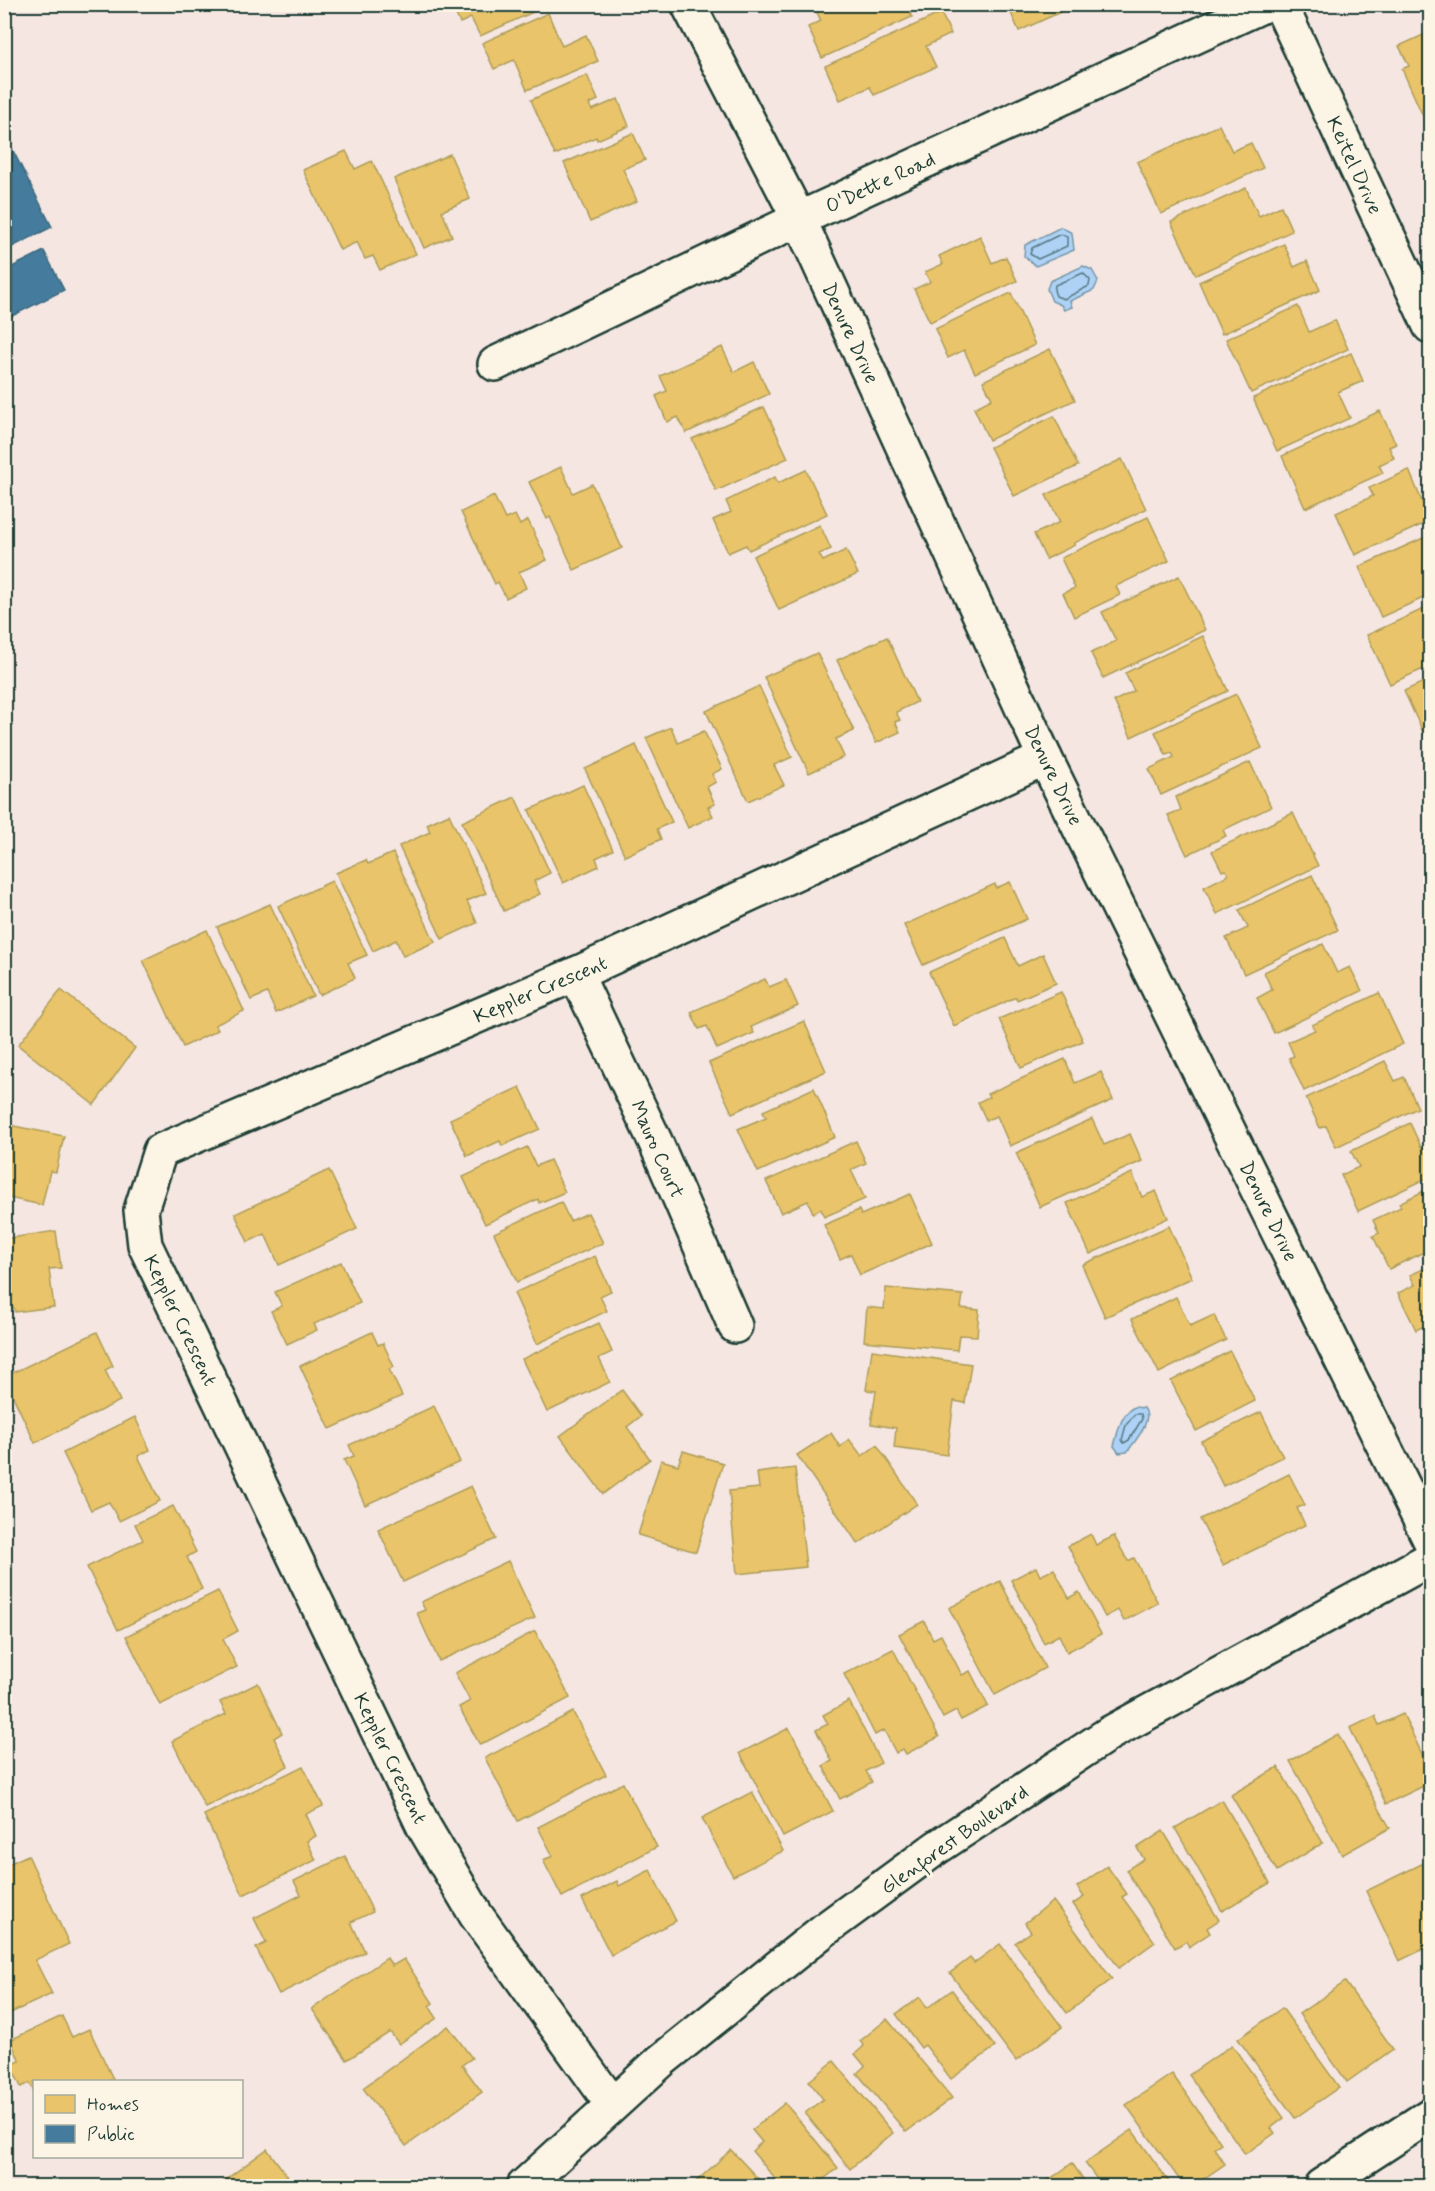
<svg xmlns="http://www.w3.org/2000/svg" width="1435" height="2191" viewBox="0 0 1435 2191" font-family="Mynerve,sans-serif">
  <rect width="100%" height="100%" fill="#f5e6e1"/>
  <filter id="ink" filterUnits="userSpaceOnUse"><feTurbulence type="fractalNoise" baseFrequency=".0167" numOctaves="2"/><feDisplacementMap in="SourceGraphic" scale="12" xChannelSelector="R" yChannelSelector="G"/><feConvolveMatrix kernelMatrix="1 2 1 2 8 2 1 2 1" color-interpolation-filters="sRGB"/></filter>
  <g filter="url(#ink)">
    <g fill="#add2f6" stroke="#7496a8" stroke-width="1.5">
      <path d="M 1061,227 L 1072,233 L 1074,250 L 1036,266 L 1024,256 L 1025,245 Z"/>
      <path d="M 1083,266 L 1092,270 L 1098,281 L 1094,290 L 1070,301 L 1072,307 L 1064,310 L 1061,305 L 1052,301 L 1047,289 L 1050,281 Z"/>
      <path d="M 1134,1407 L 1144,1408 C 1154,1420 1135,1441 1127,1452 L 1119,1453 L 1114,1446 C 1118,1432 1120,1415 1134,1407 Z"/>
    </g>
    <g fill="#e9c46a" stroke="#ac9c5a" stroke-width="1.5">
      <path d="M 451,4 L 551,4 L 480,36 L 471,18 L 460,23 Z"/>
      <path d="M 813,4 L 906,4 L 912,17 L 822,58 L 808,27 L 821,21 Z"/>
      <path d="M 1007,4 L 1076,4 L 1076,5 L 1019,31 Z"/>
      <path d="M 548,13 L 562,46 L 586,35 L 598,61 L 527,90 L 514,60 L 494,69 L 482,43 Z"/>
      <path d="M 941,13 L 951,34 L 926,46 L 936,67 L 874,95 L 870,87 L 840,100 L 825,66 Z"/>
      <path d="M 1430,32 L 1430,132 L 1402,69 L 1409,66 L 1399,46 Z"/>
      <path d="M 587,75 L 598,100 L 589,104 L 592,110 L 618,99 L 629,126 L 597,140 L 596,137 L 555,155 L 531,100 Z"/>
      <path d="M 1219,125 L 1232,151 L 1251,143 L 1263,168 L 1161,214 L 1137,162 Z"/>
      <path d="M 633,133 L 645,160 L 623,169 L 637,201 L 590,222 L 564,163 Z"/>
      <path d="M 346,151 L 355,169 L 372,161 L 416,254 L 380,270 L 373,256 L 365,259 L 357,242 L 340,250 L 303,170 Z"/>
      <path d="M 450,154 L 470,199 L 442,211 L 452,236 L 424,248 L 394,179 Z"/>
      <path d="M 1246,188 L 1259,216 L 1281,206 L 1292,231 L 1196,275 L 1171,222 Z"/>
      <path d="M 980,236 L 992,263 L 1006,257 L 1017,281 L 930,322 L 914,289 L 930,282 L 925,272 L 943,264 L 939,256 Z"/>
      <path d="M 1284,244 L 1294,267 L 1307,261 L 1320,290 L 1222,334 L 1199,282 Z"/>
      <path d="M 1011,293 L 1035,345 L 975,373 L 964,350 L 948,358 L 935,329 Z"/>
      <path d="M 1298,306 L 1309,332 L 1335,320 L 1348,349 L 1251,393 L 1226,339 Z"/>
      <path d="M 722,347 L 734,372 L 754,362 L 769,394 L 686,433 L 678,417 L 667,422 L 656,396 L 667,391 L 660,376 Z"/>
      <path d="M 1050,349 L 1075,400 L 989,440 L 974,408 L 992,399 L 983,381 Z"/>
      <path d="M 1351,353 L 1363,381 L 1338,392 L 1350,418 L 1277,451 L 1253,398 Z"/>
      <path d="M 764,407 L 788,458 L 716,491 L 692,439 Z"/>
      <path d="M 1380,411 L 1396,444 L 1389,447 L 1394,458 L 1379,465 L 1383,473 L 1305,508 L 1282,456 Z"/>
      <path d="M 1054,416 L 1078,466 L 1014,496 L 990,447 Z"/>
      <path d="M 1122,459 L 1146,509 L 1074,543 L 1075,545 L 1046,559 L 1034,534 L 1060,522 L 1046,495 Z"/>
      <path d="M 561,467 L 573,493 L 592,484 L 622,548 L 574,570 L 550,517 L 547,519 L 529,482 Z"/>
      <path d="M 806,470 L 827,514 L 749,550 L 746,545 L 728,553 L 713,520 L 731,512 L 726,501 L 775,477 L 778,483 Z"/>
      <path d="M 1409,470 L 1430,521 L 1355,555 L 1336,513 L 1373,496 L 1369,488 Z"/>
      <path d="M 494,496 L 505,519 L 515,515 L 520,525 L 528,520 L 547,560 L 519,572 L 526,588 L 506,598 L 498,582 L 495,584 L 461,512 Z"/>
      <path d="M 1148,517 L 1169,561 L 1116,586 L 1120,595 L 1074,617 L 1063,593 L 1075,588 L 1061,558 Z"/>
      <path d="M 820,525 L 831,549 L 819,554 L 823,561 L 846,550 L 858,574 L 779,610 L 753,556 Z"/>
      <path d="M 1430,535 L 1430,595 L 1381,617 L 1359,567 Z"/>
      <path d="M 1179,576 L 1205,630 L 1103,678 L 1091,653 L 1116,641 L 1102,612 Z"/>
      <path d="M 1430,606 L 1430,666 L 1390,684 L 1367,635 Z"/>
      <path d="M 1203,636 L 1228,691 L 1131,737 L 1114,701 L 1134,691 L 1125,673 Z"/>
      <path d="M 887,637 L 917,702 L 896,712 L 900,720 L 895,722 L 900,732 L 876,743 L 837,660 Z"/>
      <path d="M 817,653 L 854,731 L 836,739 L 844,757 L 809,773 L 764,677 Z"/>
      <path d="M 1430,679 L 1430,739 L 1427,741 L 1404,691 Z"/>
      <path d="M 759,686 L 792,757 L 774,765 L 784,785 L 748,801 L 706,711 Z"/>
      <path d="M 1236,694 L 1262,748 L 1161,795 L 1149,769 L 1174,757 L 1172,753 L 1166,755 L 1155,732 Z"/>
      <path d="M 671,727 L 678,743 L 704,731 L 722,769 L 712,774 L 716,782 L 707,787 L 715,804 L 708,807 L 713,816 L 688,828 L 646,738 Z"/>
      <path d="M 636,745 L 672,822 L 657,829 L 661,839 L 625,856 L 585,769 Z"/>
      <path d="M 1250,762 L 1271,807 L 1223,830 L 1226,836 L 1187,855 L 1168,815 L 1181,810 L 1176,797 Z"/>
      <path d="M 583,785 L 613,850 L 596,858 L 599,866 L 563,883 L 529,810 Z"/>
      <path d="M 515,797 L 550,873 L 534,881 L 540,894 L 504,911 L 462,822 Z"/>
      <path d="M 1293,813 L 1318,866 L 1217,914 L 1204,887 L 1228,875 L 1226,870 L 1222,871 L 1212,851 Z"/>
      <path d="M 449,814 L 486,893 L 467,901 L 477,923 L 442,939 L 399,846 L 430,832 L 427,824 Z"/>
      <path d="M 393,853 L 435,942 L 403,956 L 396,940 L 373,951 L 336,873 L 366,860 L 368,864 Z"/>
      <path d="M 1312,875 L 1338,930 L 1244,974 L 1226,938 L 1248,928 L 1239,910 Z"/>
      <path d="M 332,881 L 367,955 L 348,963 L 355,978 L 319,995 L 278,906 Z"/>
      <path d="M 1010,882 L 1027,919 L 923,965 L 904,925 L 995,884 L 996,888 Z"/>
      <path d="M 270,904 L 313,996 L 276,1013 L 267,993 L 251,1000 L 217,927 Z"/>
      <path d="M 207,930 L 244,1011 L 215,1025 L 218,1030 L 183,1047 L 143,960 Z"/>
      <path d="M 1005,938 L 1018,966 L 1043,954 L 1056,983 L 1017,1000 L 1016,997 L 954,1026 L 929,972 Z"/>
      <path d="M 1323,944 L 1337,973 L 1350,967 L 1362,991 L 1274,1033 L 1257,998 L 1272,990 L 1264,972 Z"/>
      <path d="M 765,979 L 769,987 L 786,980 L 798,1006 L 751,1027 L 754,1033 L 717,1049 L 707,1026 L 699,1029 L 691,1012 Z"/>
      <path d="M 61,990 L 135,1048 L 94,1105 L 18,1045 Z"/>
      <path d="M 1061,992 L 1083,1041 L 1021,1068 L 999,1019 Z"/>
      <path d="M 1379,993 L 1403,1044 L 1304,1091 L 1289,1058 L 1294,1056 L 1288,1042 L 1315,1030 L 1312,1025 Z"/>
      <path d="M 804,1021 L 826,1071 L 732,1113 L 709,1063 Z"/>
      <path d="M 1065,1059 L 1075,1083 L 1101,1072 L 1113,1100 L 1010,1146 L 997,1116 L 986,1120 L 978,1102 L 989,1097 L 987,1094 Z"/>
      <path d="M 1385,1061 L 1395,1081 L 1404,1077 L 1418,1108 L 1336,1147 L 1326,1126 L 1320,1128 L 1306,1098 Z"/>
      <path d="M 520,1087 L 540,1129 L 502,1146 L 500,1141 L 467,1156 L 450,1119 Z"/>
      <path d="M 814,1088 L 835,1137 L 758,1172 L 738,1129 L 766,1117 L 763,1111 Z"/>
      <path d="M 1092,1119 L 1104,1145 L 1130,1134 L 1142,1161 L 1040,1207 L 1016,1153 Z"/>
      <path d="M 1410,1123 L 1422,1149 L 1430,1144 L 1430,1177 L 1358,1211 L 1341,1175 L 1359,1167 L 1351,1151 Z"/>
      <path d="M 4,1124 L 64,1136 L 56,1172 L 50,1171 L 42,1205 L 4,1197 Z"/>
      <path d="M 856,1141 L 866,1163 L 851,1170 L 865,1199 L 824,1217 L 821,1209 L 813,1213 L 808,1201 L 781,1213 L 766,1181 Z"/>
      <path d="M 527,1147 L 536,1166 L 550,1160 L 565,1192 L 539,1203 L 538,1199 L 485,1224 L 463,1177 Z"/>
      <path d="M 329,1170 L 357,1229 L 279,1265 L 265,1234 L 248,1242 L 235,1214 Z"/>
      <path d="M 1132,1173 L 1142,1197 L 1156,1191 L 1168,1218 L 1090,1254 L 1067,1203 Z"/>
      <path d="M 1430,1188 L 1430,1249 L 1389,1269 L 1373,1236 L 1379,1233 L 1373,1220 L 1401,1207 L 1399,1203 Z"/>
      <path d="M 910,1194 L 932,1243 L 860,1275 L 851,1254 L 840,1259 L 824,1225 L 859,1210 L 861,1215 Z"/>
      <path d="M 561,1202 L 570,1221 L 588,1213 L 603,1243 L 517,1282 L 494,1233 Z"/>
      <path d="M 1169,1226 L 1192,1278 L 1105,1317 L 1082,1265 Z"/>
      <path d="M 56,1231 L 61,1268 L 49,1269 L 54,1307 L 15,1312 L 14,1308 L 4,1309 L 4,1239 Z"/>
      <path d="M 595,1256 L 611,1291 L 600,1296 L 607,1311 L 537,1344 L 514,1293 Z"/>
      <path d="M 1430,1259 L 1430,1323 L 1416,1330 L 1398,1293 L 1415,1285 L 1410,1275 L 1430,1266 L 1427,1261 Z"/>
      <path d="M 341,1262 L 360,1303 L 314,1324 L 317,1330 L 287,1344 L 271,1311 L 282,1306 L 275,1292 Z"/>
      <path d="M 886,1288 L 963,1295 L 961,1308 L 979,1310 L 977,1336 L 959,1335 L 957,1350 L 864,1341 L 867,1307 L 884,1309 Z"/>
      <path d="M 1176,1297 L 1190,1326 L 1214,1315 L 1226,1340 L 1159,1373 L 1132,1319 Z"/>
      <path d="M 599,1323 L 612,1352 L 599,1358 L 610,1382 L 547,1412 L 522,1359 Z"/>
      <path d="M 97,1332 L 113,1366 L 105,1370 L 120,1401 L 35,1443 L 4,1377 Z"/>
      <path d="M 372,1332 L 378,1345 L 383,1343 L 394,1367 L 389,1369 L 402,1396 L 330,1429 L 300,1366 Z"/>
      <path d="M 872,1350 L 971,1364 L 965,1403 L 954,1401 L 947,1455 L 894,1448 L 896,1428 L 871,1424 L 876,1391 L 866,1390 Z"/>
      <path d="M 1230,1351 L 1255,1401 L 1196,1431 L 1171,1381 Z"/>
      <path d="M 622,1390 L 641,1416 L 627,1427 L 650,1459 L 603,1494 L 560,1436 Z"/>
      <path d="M 434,1406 L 460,1462 L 365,1505 L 344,1460 L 354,1456 L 349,1445 Z"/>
      <path d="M 1261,1412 L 1283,1457 L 1223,1486 L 1201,1441 Z"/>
      <path d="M 135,1417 L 150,1450 L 138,1456 L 160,1501 L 119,1521 L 109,1502 L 91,1510 L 63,1453 Z"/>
      <path d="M 831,1433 L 840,1447 L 849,1439 L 862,1456 L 877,1445 L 917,1504 L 858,1544 L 797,1455 Z"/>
      <path d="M 683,1451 L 723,1463 L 696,1552 L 638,1535 L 661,1460 L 678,1465 Z"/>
      <path d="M 795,1468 L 806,1567 L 737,1574 L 729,1491 L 759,1488 L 757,1473 Z"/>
      <path d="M 1289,1474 L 1305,1505 L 1297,1508 L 1305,1525 L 1223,1565 L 1200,1519 Z"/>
      <path d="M 471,1486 L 496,1539 L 403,1582 L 378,1529 Z"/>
      <path d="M 173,1506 L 196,1552 L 187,1557 L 202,1589 L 118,1630 L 87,1567 L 143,1540 L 135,1524 Z"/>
      <path d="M 1091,1534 L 1096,1545 L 1114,1536 L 1128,1561 L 1134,1558 L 1158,1603 L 1124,1621 L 1118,1610 L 1105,1617 L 1068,1546 Z"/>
      <path d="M 508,1561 L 535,1618 L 439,1661 L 417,1613 L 425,1610 L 421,1602 Z"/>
      <path d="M 1036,1567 L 1040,1576 L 1054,1569 L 1069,1598 L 1079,1592 L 1101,1634 L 1067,1652 L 1059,1635 L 1044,1643 L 1011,1580 Z"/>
      <path d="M 1000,1581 L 1045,1668 L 995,1695 L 949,1608 Z"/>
      <path d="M 218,1591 L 238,1631 L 223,1639 L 237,1667 L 160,1705 L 126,1636 Z"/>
      <path d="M 924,1621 L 933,1639 L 941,1635 L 962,1675 L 970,1671 L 988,1706 L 961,1720 L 956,1711 L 943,1718 L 899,1634 Z"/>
      <path d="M 535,1631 L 570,1698 L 480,1745 L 459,1707 L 470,1701 L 455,1673 Z"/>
      <path d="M 893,1649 L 939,1737 L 906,1754 L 903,1749 L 896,1753 L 884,1730 L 875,1735 L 844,1674 Z"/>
      <path d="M 258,1683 L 282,1733 L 274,1738 L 288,1766 L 205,1807 L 172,1741 L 226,1714 L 220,1702 Z"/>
      <path d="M 849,1701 L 881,1763 L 866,1771 L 872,1782 L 840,1799 L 823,1766 L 832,1761 L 816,1730 L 828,1724 L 823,1715 Z"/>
      <path d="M 573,1712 L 606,1775 L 518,1821 L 485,1758 Z"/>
      <path d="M 1403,1714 L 1430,1771 L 1430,1783 L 1386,1804 L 1350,1728 L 1375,1716 L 1379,1725 Z"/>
      <path d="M 789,1728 L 833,1811 L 783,1837 L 740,1753 Z"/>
      <path d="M 1338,1734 L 1390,1828 L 1342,1855 L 1290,1761 Z"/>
      <path d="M 303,1766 L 323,1806 L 306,1814 L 316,1836 L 307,1841 L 316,1860 L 243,1895 L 204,1815 Z"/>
      <path d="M 1278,1767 L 1323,1843 L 1277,1871 L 1231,1795 Z"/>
      <path d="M 623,1783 L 657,1847 L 562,1897 L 543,1860 L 553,1856 L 538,1827 Z"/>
      <path d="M 752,1792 L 783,1851 L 733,1876 L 702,1818 Z"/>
      <path d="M 1222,1800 L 1270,1883 L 1222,1911 L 1175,1828 Z"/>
      <path d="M 1163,1831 L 1219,1920 L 1207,1928 L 1210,1933 L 1189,1947 L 1186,1941 L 1175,1948 L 1126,1870 L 1144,1859 L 1137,1848 Z"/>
      <path d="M 28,1855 L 69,1944 L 35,1960 L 52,1994 L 4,2016 L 4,1866 Z"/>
      <path d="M 345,1856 L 373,1912 L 351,1922 L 365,1952 L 279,1994 L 256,1948 L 266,1943 L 254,1918 L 301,1895 L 294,1881 Z"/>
      <path d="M 1430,1860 L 1430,1946 L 1399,1961 L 1366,1891 Z"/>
      <path d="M 1107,1866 L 1127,1894 L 1122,1897 L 1155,1942 L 1119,1968 L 1073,1904 L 1084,1897 L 1077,1887 Z"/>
      <path d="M 650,1870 L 676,1921 L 611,1955 L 582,1899 L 617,1881 L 619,1886 Z"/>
      <path d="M 1053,1901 L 1112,1979 L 1067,2013 L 1015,1943 L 1031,1932 L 1025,1923 Z"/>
      <path d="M 1000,1944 L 1062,2027 L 1016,2061 L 950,1973 L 970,1958 L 974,1963 Z"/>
      <path d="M 387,1958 L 392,1966 L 404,1959 L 433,2003 L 429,2006 L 437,2018 L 399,2044 L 390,2032 L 347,2060 L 312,2009 Z"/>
      <path d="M 1345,1982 L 1393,2049 L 1347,2082 L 1299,2014 Z"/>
      <path d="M 952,1990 L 995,2047 L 951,2079 L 925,2045 L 921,2048 L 896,2014 L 920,1997 L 927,2008 Z"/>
      <path d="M 1282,2008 L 1339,2087 L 1295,2118 L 1238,2039 Z"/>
      <path d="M 62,2016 L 72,2037 L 89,2029 L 113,2079 L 107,2082 L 34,2082 L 34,2092 L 30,2083 L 21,2087 L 11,2065 L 20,2061 L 10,2040 Z"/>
      <path d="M 887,2019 L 952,2098 L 906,2132 L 857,2073 L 865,2066 L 855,2054 L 864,2046 L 860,2041 Z"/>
      <path d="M 448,2026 L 472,2058 L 462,2065 L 482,2092 L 406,2146 L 363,2088 Z"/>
      <path d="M 1232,2045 L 1284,2118 L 1271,2128 L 1275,2133 L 1245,2154 L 1189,2075 Z"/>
      <path d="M 834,2061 L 893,2133 L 850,2169 L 805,2113 L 823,2099 L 809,2081 Z"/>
      <path d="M 1172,2074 L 1221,2143 L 1214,2148 L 1225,2164 L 1193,2186 L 1184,2186 L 1126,2105 Z"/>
      <path d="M 785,2103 L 838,2168 L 815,2186 L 781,2186 L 752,2151 L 762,2142 L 752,2130 Z"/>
      <path d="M 1132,2130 L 1172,2186 L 1102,2186 L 1085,2163 Z"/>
      <path d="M 267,2149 L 295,2186 L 217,2186 Z"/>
      <path d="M 731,2150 L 765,2186 L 691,2186 Z"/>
      <path d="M 1072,2163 L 1088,2186 L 1039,2186 L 1056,2175 Z"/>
    </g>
    <g fill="#457b9d" stroke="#3a687e" stroke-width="1.5">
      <path d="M 4,133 L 52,227 L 4,251 Z"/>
      <path d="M 44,251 L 64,290 L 4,320 L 4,271 Z"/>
    </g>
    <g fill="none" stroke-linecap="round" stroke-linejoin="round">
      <g stroke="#587982" stroke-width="1.5">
        <path d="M 1061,234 L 1067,237 L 1067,246 L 1038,259 L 1030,254 L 1032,248 Z"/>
        <path d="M 1083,273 L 1090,280 L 1089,286 L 1064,299 L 1056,296 L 1054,290 L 1055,285 Z"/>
        <path d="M 1135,1414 L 1141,1414 L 1142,1419 L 1129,1440 L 1124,1443 L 1122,1440 L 1126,1425 Z"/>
      </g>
      <defs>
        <g id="minor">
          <path d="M 688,4 L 799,219 L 1045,758 L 1430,1540"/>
          <path d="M 1280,4 L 1430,326"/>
          <path d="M 495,364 L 799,219 L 1266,4"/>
          <path d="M 576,974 L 655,1141 L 735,1326"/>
          <path d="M 612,2104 L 476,1915 L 424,1827 L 145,1245 L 141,1210 L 160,1151 L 576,974 L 1045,758"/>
          <path d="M 524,2186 L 662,2060 L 824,1930 L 936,1848 L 1110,1733 L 1430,1559"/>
          <path d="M 1321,2186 L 1430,2115"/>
        </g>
      </defs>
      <use href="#minor" stroke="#1f3d34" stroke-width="38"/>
      <use href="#minor" stroke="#fcf5e5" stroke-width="33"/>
    </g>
  </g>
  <g text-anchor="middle" stroke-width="6" stroke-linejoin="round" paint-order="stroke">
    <g font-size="20" fill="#1f3d34" stroke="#fcf5e5">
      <text transform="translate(1355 165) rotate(65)" y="7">Keitel Drive</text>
      <text transform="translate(880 182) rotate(-25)" y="7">O'Dette Road</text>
      <text transform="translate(851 333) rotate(65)" y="7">Denure Drive</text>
      <text transform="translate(1054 775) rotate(64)" y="7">Denure Drive</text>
      <text transform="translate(540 989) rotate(-23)" y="7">Keppler Crescent</text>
      <text transform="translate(658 1149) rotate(66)" y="7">Mauro Court</text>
      <text transform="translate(1269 1211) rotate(64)" y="7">Denure Drive</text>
      <text transform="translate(181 1320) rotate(64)" y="7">Keppler Crescent</text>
      <text transform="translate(391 1758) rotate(64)" y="7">Keppler Crescent</text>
      <text transform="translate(954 1839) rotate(-35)" y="7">Glenforest Boulevard</text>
    </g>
  </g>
  <rect width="1435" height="2191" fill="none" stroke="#fcf5e5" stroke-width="24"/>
  <rect x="12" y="12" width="1411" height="2167" fill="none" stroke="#1f3d34" stroke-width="2" filter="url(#ink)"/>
  <rect x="33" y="2080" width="210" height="78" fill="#fcf5e5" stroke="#a4ab9e" stroke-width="1.5"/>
  <rect x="45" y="2095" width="30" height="18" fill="#e9c46a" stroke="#a4ab9e" stroke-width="1.5"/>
  <text x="87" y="2110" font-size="18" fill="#1f3d34">Homes</text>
  <rect x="45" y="2125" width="30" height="18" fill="#457b9d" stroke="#a4ab9e" stroke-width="1.5"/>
  <text x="87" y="2140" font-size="18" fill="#1f3d34">Public</text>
</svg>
